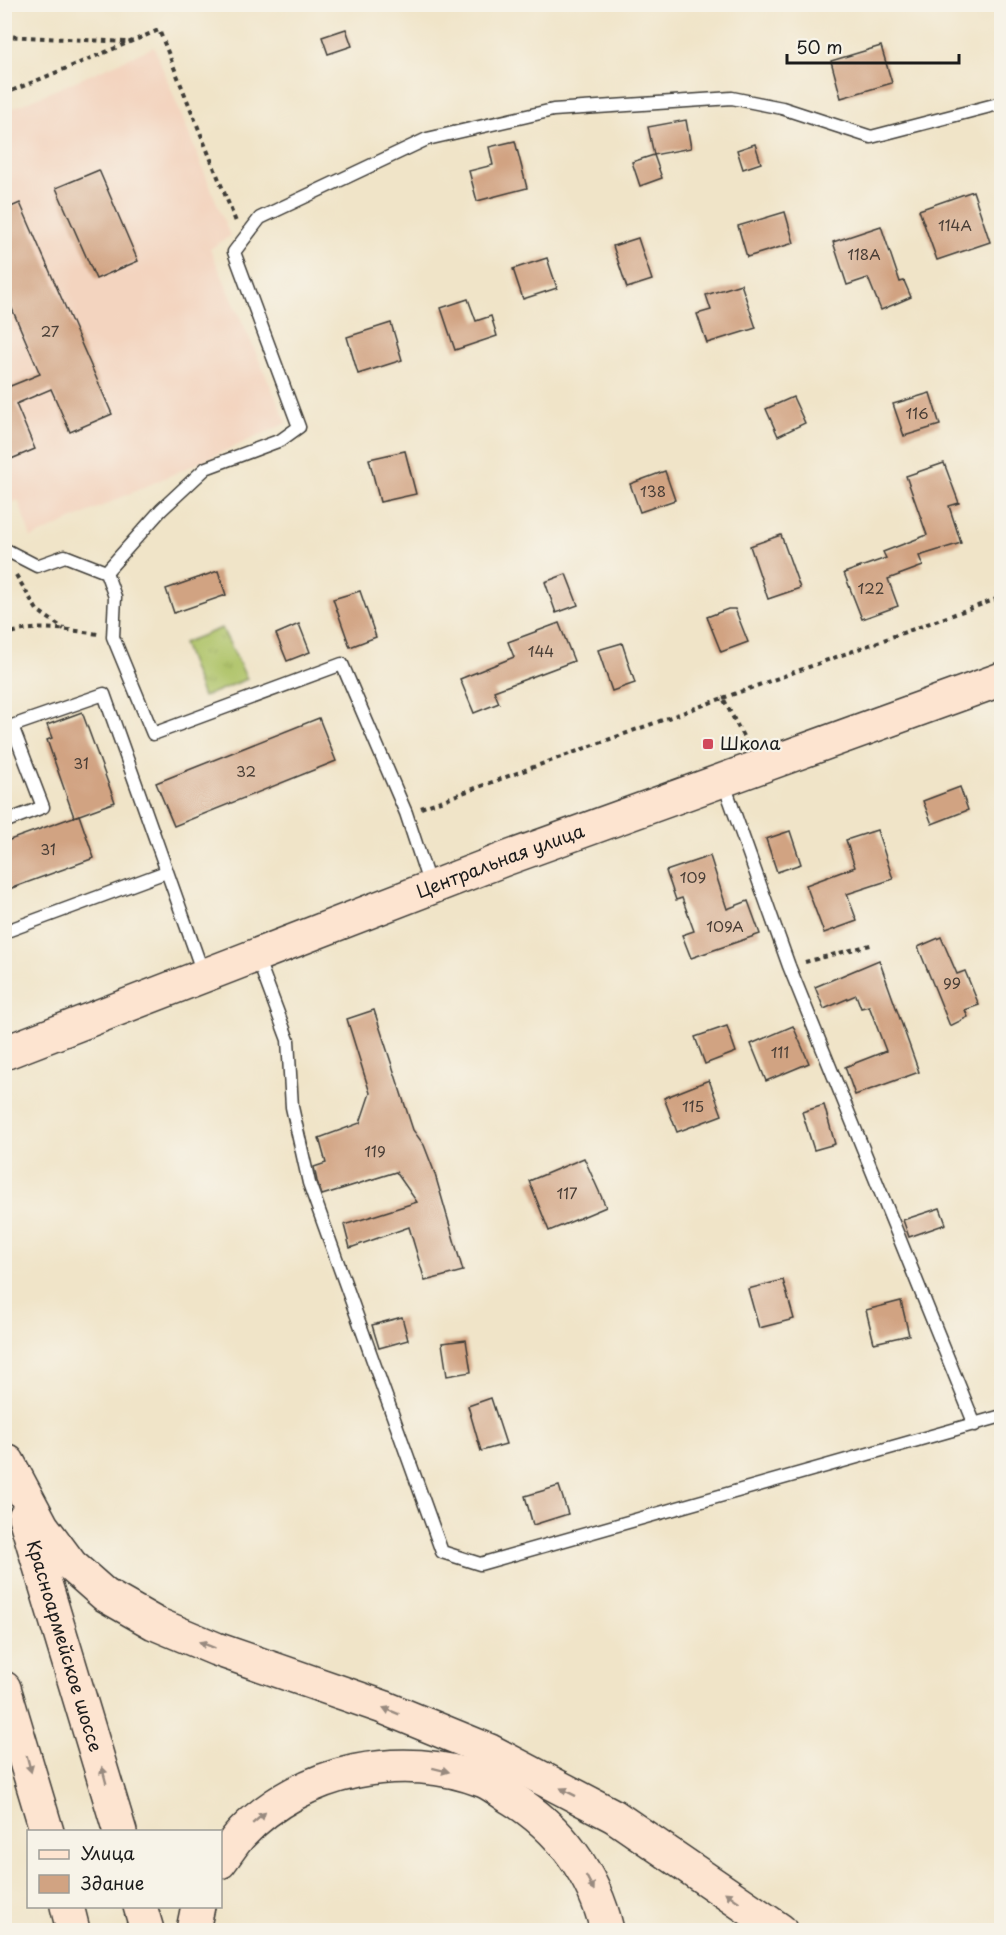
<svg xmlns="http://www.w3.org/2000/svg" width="1006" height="1935" viewBox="0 0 1006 1935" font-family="'Playpen Sans',sans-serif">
  <defs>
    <pattern id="park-tufts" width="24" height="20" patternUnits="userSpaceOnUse" patternTransform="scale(1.5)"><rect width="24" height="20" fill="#aec367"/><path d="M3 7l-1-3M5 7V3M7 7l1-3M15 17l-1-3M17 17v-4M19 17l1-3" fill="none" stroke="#95a759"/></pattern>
  </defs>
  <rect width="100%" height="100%" fill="#f7f3e8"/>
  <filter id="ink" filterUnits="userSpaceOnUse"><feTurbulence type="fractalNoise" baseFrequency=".0167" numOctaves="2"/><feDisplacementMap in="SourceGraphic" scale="12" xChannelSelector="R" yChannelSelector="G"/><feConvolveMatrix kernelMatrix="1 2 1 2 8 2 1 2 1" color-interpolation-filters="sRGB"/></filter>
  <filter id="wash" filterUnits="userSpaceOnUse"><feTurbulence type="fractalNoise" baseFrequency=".008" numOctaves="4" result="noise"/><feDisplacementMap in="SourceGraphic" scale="24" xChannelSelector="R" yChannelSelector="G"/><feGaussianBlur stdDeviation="1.35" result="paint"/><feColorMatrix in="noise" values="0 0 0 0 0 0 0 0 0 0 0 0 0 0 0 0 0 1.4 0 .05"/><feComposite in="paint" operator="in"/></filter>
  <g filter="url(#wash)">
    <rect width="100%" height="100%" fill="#f0e4c8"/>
    <path fill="#f3d4bf" d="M 154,47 L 230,236 L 210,249 L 287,423 L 31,538 L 18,500 L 5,506 L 4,112 Z"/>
    <path fill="url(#park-tufts)" stroke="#657042" stroke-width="1.5" d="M 222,628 L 247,679 L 203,697 L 183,643 Z"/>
    <g id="blocks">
      <g fill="#d1a382">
        <path d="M 346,29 L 352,46 L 328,54 L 322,37 Z"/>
        <path d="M 881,46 L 892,83 L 841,98 L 831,61 Z"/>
        <path d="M 686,120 L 691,148 L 654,155 L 648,127 Z"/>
        <path d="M 515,141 L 527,188 L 477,201 L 469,171 L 493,165 L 489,147 Z"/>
        <path d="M 755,144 L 761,163 L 743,169 L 737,150 Z"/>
        <path d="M 654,155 L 662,178 L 640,186 L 632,162 Z"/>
        <path d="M 99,170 L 138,261 L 96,279 L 56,188 Z"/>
        <path d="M 973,191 L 990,242 L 937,260 L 919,210 Z"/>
        <path d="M 20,203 L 112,414 L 70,432 L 51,389 L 16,404 L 35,449 L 4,462 L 4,379 L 8,387 L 40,374 L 4,290 L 4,210 Z"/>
        <path d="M 785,212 L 794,243 L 747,257 L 738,226 Z"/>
        <path d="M 881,226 L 900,282 L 904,281 L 911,297 L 881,310 L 868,278 L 847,285 L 833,242 Z"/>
        <path d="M 638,238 L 652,280 L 627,288 L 613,246 Z"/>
        <path d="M 547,258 L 557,288 L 523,299 L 513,269 Z"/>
        <path d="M 741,284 L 756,328 L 707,343 L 697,314 L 711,310 L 706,295 Z"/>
        <path d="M 468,299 L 476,321 L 491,316 L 497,336 L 455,350 L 441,308 Z"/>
        <path d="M 391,323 L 402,360 L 358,374 L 347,337 Z"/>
        <path d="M 930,393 L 940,425 L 904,436 L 893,404 Z"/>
        <path d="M 793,397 L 805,423 L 778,436 L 766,409 Z"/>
        <path d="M 405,451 L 416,494 L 380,502 L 369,459 Z"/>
        <path d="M 944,463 L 959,503 L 949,506 L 961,543 L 919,556 L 923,566 L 888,579 L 898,606 L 862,619 L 844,573 L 886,558 L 883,552 L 927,535 L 906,476 Z"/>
        <path d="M 665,471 L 675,500 L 640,512 L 630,484 Z"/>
        <path d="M 781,535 L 800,588 L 768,599 L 750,546 Z"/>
        <path d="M 218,571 L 226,595 L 174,613 L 166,589 Z"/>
        <path d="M 566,574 L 578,605 L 556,613 L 545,582 Z"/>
        <path d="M 360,591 L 376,637 L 350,647 L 333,599 Z"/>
        <path d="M 728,609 L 735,609 L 748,642 L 721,652 L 707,617 Z"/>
        <path d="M 559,623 L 574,661 L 494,691 L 499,703 L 474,713 L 460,679 L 514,657 L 508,642 Z"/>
        <path d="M 299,624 L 310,652 L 287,661 L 276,634 Z"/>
        <path d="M 622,643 L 635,683 L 612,691 L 598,650 Z"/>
        <path d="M 82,712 L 115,802 L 74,817 L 47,740 L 52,738 L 47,725 Z"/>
        <path d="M 319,718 L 336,761 L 174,826 L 156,783 Z"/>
        <path d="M 960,787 L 968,810 L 932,824 L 923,801 Z"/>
        <path d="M 79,815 L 94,858 L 4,891 L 4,842 Z"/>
        <path d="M 877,830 L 893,879 L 847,894 L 857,921 L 824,933 L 806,885 L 855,867 L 846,840 Z"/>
        <path d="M 790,831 L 801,864 L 777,872 L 766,839 Z"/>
        <path d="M 710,856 L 727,909 L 748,901 L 760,934 L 691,958 L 682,935 L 694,931 L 682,898 L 676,900 L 666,871 Z"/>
        <path d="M 941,937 L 957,974 L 965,971 L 979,1005 L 965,1010 L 968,1017 L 950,1026 L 918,947 Z"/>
        <path d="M 879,960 L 919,1072 L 855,1095 L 845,1067 L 886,1051 L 869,1006 L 861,1008 L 856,995 L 824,1009 L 815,987 Z"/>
        <path d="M 374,1010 L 413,1130 L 424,1145 L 434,1171 L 463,1271 L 425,1281 L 409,1227 L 350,1248 L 344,1225 L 417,1202 L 396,1172 L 322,1195 L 317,1181 L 314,1167 L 326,1163 L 319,1138 L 360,1123 L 370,1093 L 347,1019 Z"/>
        <path d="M 727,1026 L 736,1052 L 705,1064 L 695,1037 Z"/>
        <path d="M 793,1026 L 809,1063 L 766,1081 L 751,1044 Z"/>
        <path d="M 709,1080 L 722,1115 L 677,1132 L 664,1098 Z"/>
        <path d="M 824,1105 L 835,1144 L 814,1150 L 802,1112 Z"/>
        <path d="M 584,1158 L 606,1207 L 549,1231 L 529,1181 Z"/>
        <path d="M 940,1208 L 946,1224 L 909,1237 L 903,1220 Z"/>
        <path d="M 783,1280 L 794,1319 L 759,1328 L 748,1289 Z"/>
        <path d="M 901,1301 L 909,1335 L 874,1343 L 866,1310 Z"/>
        <path d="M 402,1317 L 408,1340 L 379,1348 L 372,1325 Z"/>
        <path d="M 466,1340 L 471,1372 L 447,1376 L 442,1343 Z"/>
        <path d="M 491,1398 L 506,1444 L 481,1451 L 468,1406 Z"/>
        <path d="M 559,1486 L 568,1514 L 533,1525 L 525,1496 Z"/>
      </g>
    </g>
  </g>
  <g filter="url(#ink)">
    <use href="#blocks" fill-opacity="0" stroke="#3c3a36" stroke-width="1.5"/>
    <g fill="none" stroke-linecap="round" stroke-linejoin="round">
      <defs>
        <g id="service">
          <path d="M 4,549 L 37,566 L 65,556 L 106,572 L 115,597 L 113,637 L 153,734 L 342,664 L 406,813 L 430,886"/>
          <path d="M 106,572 L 161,510 L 206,468 L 281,440 L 299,427 L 234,252 L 260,218 L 427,139 L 553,110 L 732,98 L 782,108 L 871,137 L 1002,103"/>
          <path d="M 723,781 L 789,966 L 975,1425"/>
          <path d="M 4,822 L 43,807 L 12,726 L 104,694 L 203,973"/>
          <path d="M 4,932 L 166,872"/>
          <path d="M 257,957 L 288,1040 L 292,1107 L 309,1183 L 442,1552 L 480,1564 L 1002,1416"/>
        </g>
        <g id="secondary">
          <path id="s1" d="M 4,1053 L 505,859 L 1002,679"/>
          <path d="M 8,1462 L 42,1526 L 71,1565 L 105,1595 L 154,1623 L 216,1649 L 383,1707 L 490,1751 L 614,1816 L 780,1930"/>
          <path id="s2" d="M 25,1517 L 120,1832"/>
          <path d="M 4,1688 L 47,1832"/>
          <path d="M 220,1862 C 227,1853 234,1841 242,1833 C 302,1770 403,1749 484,1781 C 493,1785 502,1792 511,1798 C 560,1828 594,1874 607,1930"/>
          <path d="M 67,1906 L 73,1930"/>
          <path d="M 140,1906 L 147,1930"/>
          <path d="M 193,1930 L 198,1906"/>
        </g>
      </defs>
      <use href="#service" stroke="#3c3a36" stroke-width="15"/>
      <use href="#secondary" stroke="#3c3a36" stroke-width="36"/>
      <g stroke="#3c3a36" stroke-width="4" stroke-dasharray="4.5 4.5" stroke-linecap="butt">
        <path d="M 4,36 L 127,42"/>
        <path d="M 4,94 L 159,30 L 236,222"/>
        <path d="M 16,575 L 37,610 L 64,629"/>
        <path d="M 4,636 C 31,623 70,630 98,634"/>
        <path d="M 723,698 L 1002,597"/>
        <path d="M 421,808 L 723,698 L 746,742"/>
        <path d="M 805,962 L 874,944"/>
      </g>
      <use href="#service" stroke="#fff" stroke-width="12"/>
      <use href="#secondary" stroke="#fde4d0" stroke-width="33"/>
    </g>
    <defs><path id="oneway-solid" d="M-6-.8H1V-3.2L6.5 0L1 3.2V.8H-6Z" transform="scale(1.5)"/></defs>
    <g fill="#988a7f">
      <use href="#oneway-solid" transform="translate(207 1645) rotate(-158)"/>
      <use href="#oneway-solid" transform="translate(391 1711) rotate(-158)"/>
      <use href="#oneway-solid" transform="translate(29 1764) rotate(75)"/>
      <use href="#oneway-solid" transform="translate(441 1770) rotate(14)"/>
      <use href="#oneway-solid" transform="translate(104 1775) rotate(-105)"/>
      <use href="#oneway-solid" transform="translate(568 1792) rotate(-153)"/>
      <use href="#oneway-solid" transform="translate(259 1818) rotate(-41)"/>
      <use href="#oneway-solid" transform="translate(590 1883) rotate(62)"/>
      <use href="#oneway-solid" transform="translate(732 1897) rotate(-145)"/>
    </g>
  </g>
  <rect fill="#d1495b" stroke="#f7f3e8" stroke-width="2" x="702" y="738" width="12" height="12" rx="3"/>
  <g text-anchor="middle" stroke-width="4.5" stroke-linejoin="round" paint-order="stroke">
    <g font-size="15" fill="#493e36">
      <text x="955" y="231">114А</text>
      <text x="864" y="260">118А</text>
      <text x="50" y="337">27</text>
      <text x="917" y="419">116</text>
      <text x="653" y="497">138</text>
      <text x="871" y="594">122</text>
      <text x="541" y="657">144</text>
      <text x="81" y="769">31</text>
      <text x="246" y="777">32</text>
      <text x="48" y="855">31</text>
      <text x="693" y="883">109</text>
      <text x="725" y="932">109А</text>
      <text x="952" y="989">99</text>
      <text x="780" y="1058">111</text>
      <text x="693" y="1112">115</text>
      <text x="375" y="1157">119</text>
      <text x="567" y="1199">117</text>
    </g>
    <g font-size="18" fill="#1c1c1c" stroke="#f7f3e8" text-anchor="start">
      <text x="720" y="750">Школа</text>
    </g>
    <g font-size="18" fill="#1c1c1c" stroke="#f7f3e8">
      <text dy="6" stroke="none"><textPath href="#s1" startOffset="532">Центральная улица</textPath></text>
      <text dy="6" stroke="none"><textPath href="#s2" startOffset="135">Красноармейское шоссе</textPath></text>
    </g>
  </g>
  <rect width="1006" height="1935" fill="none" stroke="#f7f3e8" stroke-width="24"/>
  <rect x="27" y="1830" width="195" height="78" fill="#f7f3e8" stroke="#9f9d96" stroke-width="1.5"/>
  <rect x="39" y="1850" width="30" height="9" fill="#fde4d0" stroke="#9f9d96" stroke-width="1.5"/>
  <text x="81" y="1860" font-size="18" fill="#1c1c1c">Улица</text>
  <rect x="39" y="1875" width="30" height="18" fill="#d1a382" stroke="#9f9d96" stroke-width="1.5"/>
  <text x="81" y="1890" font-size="18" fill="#1c1c1c">Здание</text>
  <path d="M787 54v9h172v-9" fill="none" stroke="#1c1c1c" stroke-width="3"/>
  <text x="796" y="54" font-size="18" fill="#1c1c1c" stroke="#f7f3e8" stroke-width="4.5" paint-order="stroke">50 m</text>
</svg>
